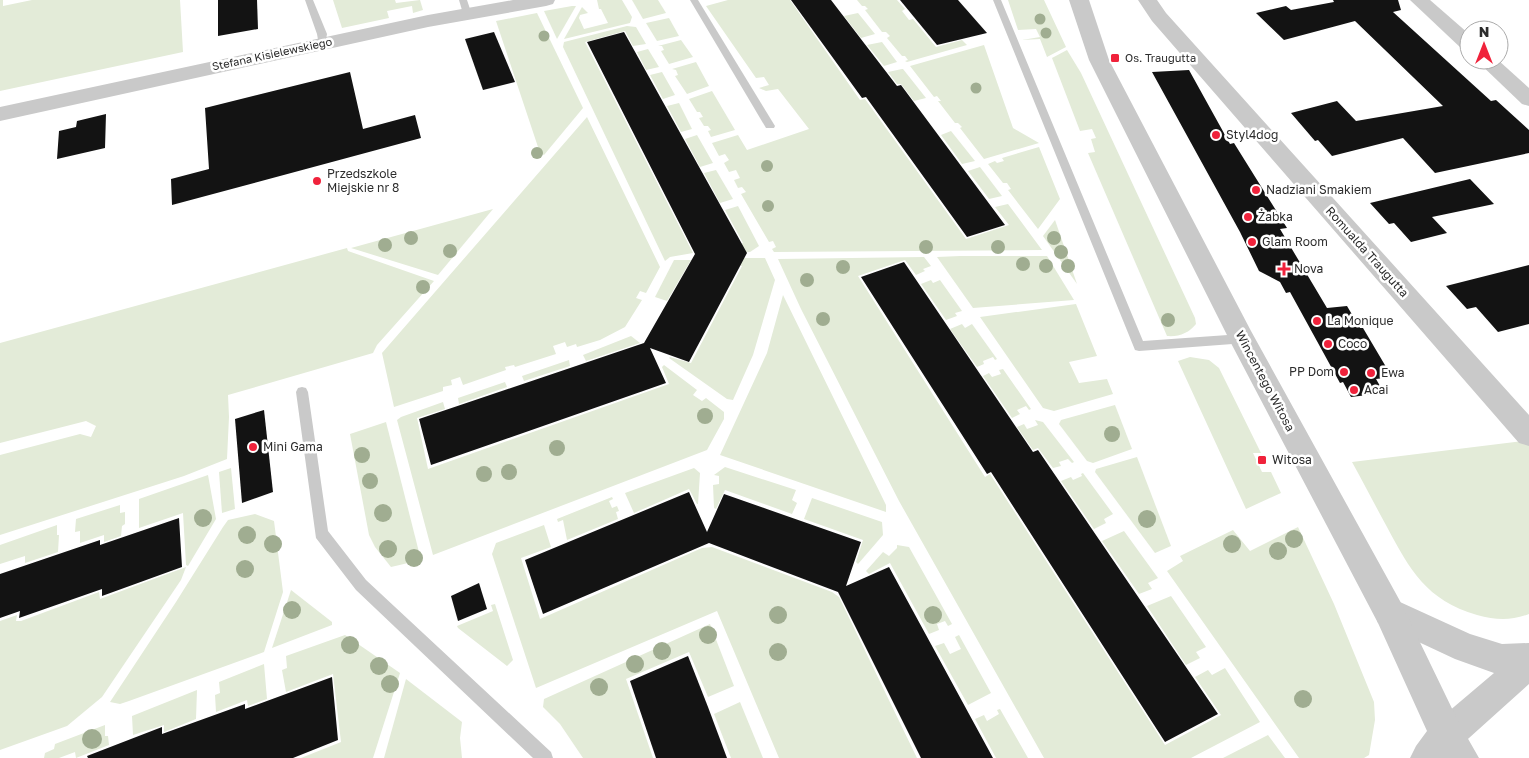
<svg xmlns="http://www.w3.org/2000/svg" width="1529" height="758" viewBox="0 0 1529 758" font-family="'Golos Text',sans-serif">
  <rect width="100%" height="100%" fill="#fff"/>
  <g fill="#e3ebd8">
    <path d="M 0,0 L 3,0 L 3,6 L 32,0 L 180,0 L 183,52 L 0,91 Z"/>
    <path d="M 333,0 L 395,0 L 396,3 L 420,0 L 423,10 L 413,13 L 412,6 L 387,11 L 389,18 L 342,28 Z"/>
    <path d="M 597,0 L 622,0 L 632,17 L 630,23 L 564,39 L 582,7 L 588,13 L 580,15 L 579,18 L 584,29 L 608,23 L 601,9 L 599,9 Z"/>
    <path d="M 632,0 L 658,0 L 666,13 L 643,19 Z"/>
    <path d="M 728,0 L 790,0 L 860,100 L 865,99 L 966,239 L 1009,225 L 995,207 L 1008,204 L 1042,250 L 774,252 L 772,249 L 776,247 L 773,241 L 769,242 L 741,194 L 746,192 L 742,187 L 738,188 L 734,180 L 740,178 L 736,170 L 729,172 L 724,163 L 729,160 L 725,154 L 719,156 L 712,143 L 738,135 L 747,150 L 809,129 L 778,89 L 766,91 L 759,88 L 769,85 L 764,77 L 756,78 L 706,6 Z"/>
    <path d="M 857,0 L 897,0 L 905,9 L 902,11 L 909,20 L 913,19 L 936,47 L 962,40 L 967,45 L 907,62 L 905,61 L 908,60 L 905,56 L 902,56 L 887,38 L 890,36 L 886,32 L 882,32 L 865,10 L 868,9 L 865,6 L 862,6 Z"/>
    <path d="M 1008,0 L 1044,0 L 1066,47 L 1047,57 L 1040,39 L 1022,40 L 1040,37 L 1036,29 L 1018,30 Z"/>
    <path d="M 572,6 L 576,6 L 557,39 L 544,11 Z"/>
    <path d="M 537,13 L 583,108 L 544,155 L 540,153 L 496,21 Z"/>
    <path d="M 858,13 L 875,34 L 861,38 L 844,16 Z"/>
    <path d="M 669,18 L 679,36 L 657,41 L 646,23 Z"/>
    <path d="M 627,26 L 636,27 L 646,44 L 633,46 L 625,31 L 585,42 L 693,253 L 670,257 L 665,261 L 563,47 L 564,42 Z"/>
    <path d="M 681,40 L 693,57 L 669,64 L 661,51 L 664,50 L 662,46 L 658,46 Z"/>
    <path d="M 882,42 L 897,62 L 884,66 L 867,45 Z"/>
    <path d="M 984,45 L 1013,128 L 1039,143 L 984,159 L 960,128 L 962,127 L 958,123 L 955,123 L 938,101 L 941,101 L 937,96 L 934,97 L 910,66 Z"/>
    <path d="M 648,49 L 659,67 L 646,70 L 637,52 Z"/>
    <path d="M 1067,50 L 1081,73 L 1195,318 L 1196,324 C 1189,333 1179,337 1167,336 L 1088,153 L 1095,152 L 1091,139 L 1096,138 L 1092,129 L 1080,131 L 1052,58 Z"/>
    <path d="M 696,62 L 709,86 L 687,94 L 675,76 L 678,75 L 676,70 L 672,69 Z"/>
    <path d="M 902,69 L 903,69 L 926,98 L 914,101 L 901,84 L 897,84 L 888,72 Z"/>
    <path d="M 662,72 L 675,95 L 663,99 L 650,75 Z"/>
    <path d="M 712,91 L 735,130 L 711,137 L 708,131 L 711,130 L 708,126 L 704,126 L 699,118 L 703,117 L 700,112 L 697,112 L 689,99 Z"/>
    <path d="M 679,103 L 692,129 L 681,132 L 667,106 Z"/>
    <path d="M 587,117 L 660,267 L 646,293 L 640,291 L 636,298 L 642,300 L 625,327 L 600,340 L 577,347 L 576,344 L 567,347 L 565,342 L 553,346 L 556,354 L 515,367 L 514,365 L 505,367 L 506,370 L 463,385 L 460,377 L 451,380 L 452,385 L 443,387 L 443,391 L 394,407 L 382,353 Z"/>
    <path d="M 951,131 L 975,161 L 962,164 L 941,135 Z"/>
    <path d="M 697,135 L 713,163 L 700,167 L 685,139 Z"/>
    <path d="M 1039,147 L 1060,199 L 1038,229 L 1008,190 L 1011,189 L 1007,183 L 1003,183 L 988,164 L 995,161 L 997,163 L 1004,161 L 1002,158 Z"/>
    <path d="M 980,167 L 1002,196 L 989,199 L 968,171 Z"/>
    <path d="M 716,170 L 733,199 L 720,203 L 704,173 Z"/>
    <path d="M 738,206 L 759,246 L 750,252 L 724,253 L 724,251 L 743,243 L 725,210 Z"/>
    <path d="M 493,209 L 438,275 L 351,248 Z"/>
    <path d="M 1055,220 L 1077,284 L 1043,236 Z"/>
    <path d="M 347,248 L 348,251 L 434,281 L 377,345 L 373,353 L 228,395 L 229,417 L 227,459 L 184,476 L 0,535 L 0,455 L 80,434 L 91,437 L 96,426 L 86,421 L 0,443 L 0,343 Z"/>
    <path d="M 960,256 L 1047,256 L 1074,300 L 973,308 L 937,257 Z"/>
    <path d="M 924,257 L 931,266 L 923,269 L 925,271 L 916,275 L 905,260 L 858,276 L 985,477 L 990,474 L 1165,745 L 1221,715 L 1195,677 L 1208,670 L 1212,675 L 1225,668 L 1260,722 L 1191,758 L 1044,758 L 899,501 L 801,309 L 778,259 Z"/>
    <path d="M 724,258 L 765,258 L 775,280 L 753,355 L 733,400 L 727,399 L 669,358 L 670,357 L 691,363 L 742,266 L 724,261 Z"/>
    <path d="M 674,260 L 691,260 L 667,301 L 655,297 Z"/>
    <path d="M 931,280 L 933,283 L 940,280 L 962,311 L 955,313 L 957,316 L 946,320 L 921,284 Z"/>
    <path d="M 783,295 L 886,505 L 886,512 L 720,455 L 767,353 Z"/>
    <path d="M 1076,304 L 1097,356 L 1069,362 L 1079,383 L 1107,379 L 1113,394 L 1054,411 L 1043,408 L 980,317 Z"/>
    <path d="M 962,324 L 965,328 L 972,324 L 997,359 L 995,360 L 993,357 L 983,361 L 984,364 L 977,367 L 950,329 Z"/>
    <path d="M 631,336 L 640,343 L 586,361 L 583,355 Z"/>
    <path d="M 1190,357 L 1209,360 L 1219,368 L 1261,453 L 1253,453 L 1262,472 L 1271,472 L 1281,493 L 1246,509 L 1178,361 Z"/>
    <path d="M 569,360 L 570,366 L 524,381 L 522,376 Z"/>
    <path d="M 664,365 L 697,390 L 693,395 L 702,401 L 706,398 L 724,412 L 724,419 L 707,450 L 433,555 L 397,420 L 401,417 L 443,402 L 445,409 L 417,418 L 428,469 L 669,384 L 662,367 Z"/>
    <path d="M 1003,369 L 1031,409 L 1029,410 L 1026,406 L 1017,410 L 1020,414 L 1012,418 L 983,376 L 989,373 L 992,377 L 1001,374 L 999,370 Z"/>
    <path d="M 505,382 L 507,387 L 459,404 L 458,398 Z"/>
    <path d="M 1115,405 L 1132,449 L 1093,463 L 1087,461 L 1059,424 L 1061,420 Z"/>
    <path d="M 1035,420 L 1043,422 L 1074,462 L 1072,463 L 1068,459 L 1059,462 L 1061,466 L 1053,468 L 1038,448 L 1033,450 L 1017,427 L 1024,424 L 1027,429 L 1038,425 Z"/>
    <path d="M 386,422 L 421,560 L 391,567 L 375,547 L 369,535 L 350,434 Z"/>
    <path d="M 1523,441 L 1529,443 L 1529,614 C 1510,621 1496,620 1477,615 C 1426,600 1410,570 1387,527 C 1375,505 1364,484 1352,462 Z"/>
    <path d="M 1137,457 L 1171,546 L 1155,553 L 1095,472 L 1096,469 Z"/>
    <path d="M 725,467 L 796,490 L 792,500 L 797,503 L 792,514 L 725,490 L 716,509 L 714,508 L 713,485 L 719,484 L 719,476 L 714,475 Z"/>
    <path d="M 231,468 L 235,509 L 222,513 L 219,472 Z"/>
    <path d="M 694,468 L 700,473 L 698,504 L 697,504 L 689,489 L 634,513 L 625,493 Z"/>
    <path d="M 1083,473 L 1113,514 L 1104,519 L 1106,523 L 1094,529 L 1061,481 L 1071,477 L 1073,480 L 1082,476 L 1081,474 Z"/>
    <path d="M 208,475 L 216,519 L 188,566 L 186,565 L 183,513 L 139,528 L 139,499 Z"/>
    <path d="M 612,497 L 613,499 L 609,501 L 612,508 L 617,506 L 619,511 L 616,512 L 618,519 L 567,540 L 563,520 L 558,522 L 557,519 Z"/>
    <path d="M 812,498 L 882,522 L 883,535 L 858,564 L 856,562 L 863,540 L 804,519 Z"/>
    <path d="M 120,505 L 120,513 L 125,512 L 125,524 L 122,526 L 121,536 L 104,542 L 104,535 L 80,543 L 80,531 L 75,532 L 76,519 Z"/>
    <path d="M 255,514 L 274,521 L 283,592 L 264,652 L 129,701 L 120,704 L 110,702 L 176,602 L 223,527 L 228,520 Z"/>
    <path d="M 57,525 L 57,535 L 59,535 L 58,552 L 25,563 L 25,556 L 0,564 L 0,545 Z"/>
    <path d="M 544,525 L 551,547 L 521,558 L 540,619 L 702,548 L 712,547 L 832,592 L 839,597 L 917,758 L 779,758 L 717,611 L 536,688 L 492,554 L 496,543 Z"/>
    <path d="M 1298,527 L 1334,604 L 1374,702 L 1375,720 L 1369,755 L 1364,758 L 1299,758 L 1167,571 L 1183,561 L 1180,556 L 1233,530 L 1250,551 Z"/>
    <path d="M 1124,531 L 1158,578 L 1148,583 L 1152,589 L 1139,594 L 1102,541 Z"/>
    <path d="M 897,545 L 909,547 L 952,624 L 948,626 L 945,621 L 937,624 L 939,630 L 929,634 L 890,563 L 869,574 L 866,571 L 883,552 L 889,556 L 897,548 Z"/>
    <path d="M 186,567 L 181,580 L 102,697 L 67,726 L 0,750 L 0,621 L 17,615 L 16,621 L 21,621 L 99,592 L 100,599 Z"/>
    <path d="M 291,590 L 332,622 L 332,625 L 272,648 Z"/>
    <path d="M 1171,596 L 1206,647 L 1196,652 L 1200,658 L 1186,665 L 1147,606 Z"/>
    <path d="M 495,604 L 513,660 L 507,666 L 458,628 L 457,626 L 493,611 L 491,605 Z"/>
    <path d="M 710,624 L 734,686 L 708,697 L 689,652 L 626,679 L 653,758 L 583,758 L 560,724 L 543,707 L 544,699 Z"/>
    <path d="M 345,635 L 400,673 L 373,758 L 301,758 L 341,742 L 333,674 L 286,692 L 282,670 L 287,668 L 286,656 Z"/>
    <path d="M 959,635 L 991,693 L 968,705 L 935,646 L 944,643 L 950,654 L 961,649 L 955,637 Z"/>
    <path d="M 264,664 L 267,699 L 248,706 L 247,700 L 216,712 L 215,695 L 220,693 L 219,682 Z"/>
    <path d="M 406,679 L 462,722 L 460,738 L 462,758 L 384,758 Z"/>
    <path d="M 197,690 L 196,719 L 164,732 L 164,725 L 133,735 L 132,716 Z"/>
    <path d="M 740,702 L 763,758 L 731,758 L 714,714 Z"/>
    <path d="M 1000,709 L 1028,758 L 996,758 L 975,719 L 984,715 L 987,721 L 999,714 L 997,710 Z"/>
    <path d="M 105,725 L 105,736 L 108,736 L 109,745 L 76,758 L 75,752 L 59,758 L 44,758 L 45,753 L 54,749 L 55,744 Z"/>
    <path d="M 1268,735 L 1285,758 L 1223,758 Z"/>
  </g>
  <g fill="#131313">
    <path d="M 218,0 L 257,0 L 258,29 L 218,36 Z"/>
    <path d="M 791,0 L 831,0 L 897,86 L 901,85 L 1005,225 L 967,237 L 866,97 L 862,98 Z"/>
    <path d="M 900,0 L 958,0 L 987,33 L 937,45 Z"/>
    <path d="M 1333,0 L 1398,0 L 1401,10 L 1393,12 L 1491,101 L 1496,100 L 1529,130 L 1529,153 L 1435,173 L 1403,138 L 1332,156 L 1318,140 L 1315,141 L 1291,113 L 1337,101 L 1356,121 L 1443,106 L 1355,21 L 1284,40 L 1256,13 L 1286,6 L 1291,10 L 1334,2 Z"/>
    <path d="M 494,32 L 515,82 L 483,90 L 465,39 Z"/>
    <path d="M 624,32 L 747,253 L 689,362 L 650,348 L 666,383 L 431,465 L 419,419 L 644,343 L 695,254 L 587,42 Z"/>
    <path d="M 1189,70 L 1230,144 L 1234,143 L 1287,228 L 1280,229 L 1327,308 L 1347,306 L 1360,328 L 1363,328 L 1392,377 L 1376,379 L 1384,393 L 1351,397 L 1343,382 L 1340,383 L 1290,292 L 1286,293 L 1280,282 L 1259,271 L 1240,232 L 1152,72 Z"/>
    <path d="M 350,72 L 363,129 L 415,115 L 421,138 L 172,205 L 171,179 L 209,169 L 205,108 Z"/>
    <path d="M 106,114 L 105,148 L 57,159 L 59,131 L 76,127 L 77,121 Z"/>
    <path d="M 1470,179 L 1494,204 L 1432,217 L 1447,233 L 1411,242 L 1394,223 L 1389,224 L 1370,203 Z"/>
    <path d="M 904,262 L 1033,452 L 1038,450 L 1218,714 L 1165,742 L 991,472 L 987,474 L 861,277 Z"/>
    <path d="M 1529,265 L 1529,324 L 1498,332 L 1476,307 L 1467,309 L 1446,286 Z"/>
    <path d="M 264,410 L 273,492 L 242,503 L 235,419 Z"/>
    <path d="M 689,492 L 707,532 L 724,494 L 861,542 L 846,586 L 889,567 L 993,758 L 921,758 L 838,592 L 709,543 L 543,614 L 525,560 Z"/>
    <path d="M 179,518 L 182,567 L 102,596 L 102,589 L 19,618 L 20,611 L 0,618 L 0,574 L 100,540 L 100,545 Z"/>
    <path d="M 479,583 L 487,609 L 458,621 L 451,596 Z"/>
    <path d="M 688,656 L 708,707 L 727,758 L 656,758 L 630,681 Z"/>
    <path d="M 332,677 L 338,740 L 293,758 L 88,758 L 87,756 L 162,727 L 162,734 L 245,704 L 245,709 Z"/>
  </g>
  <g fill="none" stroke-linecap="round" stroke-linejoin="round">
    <g fill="#c9c9c9" fill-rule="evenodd">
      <path d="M 305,0 L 313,0 L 327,34 L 325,45 L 319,45 L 317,34 Z"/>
      <path d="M 459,0 L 467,0 L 472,15 L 470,17 L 464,17 Z"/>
      <path d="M 690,0 L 698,0 L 775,126 L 774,128 L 766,128 Z"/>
      <path d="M 993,0 L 1001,0 L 1143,341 L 1242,334 L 1246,335 L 1248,339 L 1246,343 L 1139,351 L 1135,350 Z"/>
      <path d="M 302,387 L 306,388 L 308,392 L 328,531 L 366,580 L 551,752 L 553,758 L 533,758 L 356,590 L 316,538 L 296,392 L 298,388 Z"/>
    </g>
    <g fill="#c9c9c9" fill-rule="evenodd">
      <path d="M 513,0 L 555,0 L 553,4 L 546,6 L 428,27 L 0,121 L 0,107 L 428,15 Z"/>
      <path d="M 1138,0 L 1157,0 L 1166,13 L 1529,415 L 1529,446 L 1519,443 L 1152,21 Z"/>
      <path d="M 1410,0 L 1430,0 L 1469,34 L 1469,51 L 1462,49 Z"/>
      <path d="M 1476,60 L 1498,60 L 1529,88 L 1529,106 L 1522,104 Z"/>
      <path d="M 1389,597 L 1470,634 L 1502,644 L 1529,643 L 1529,684 L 1459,747 L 1447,752 L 1435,747 L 1430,735 L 1435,723 L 1494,673 L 1455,659 L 1378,623 L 1374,612 L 1378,601 Z"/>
    </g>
    <path fill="#c9c9c9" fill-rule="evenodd" d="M 1069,0 L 1089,0 L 1109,60 L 1251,331 L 1400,601 L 1459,723 L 1479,758 L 1410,758 L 1416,746 L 1427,731 L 1378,623 L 1233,347 L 1089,60 Z"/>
  </g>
  <g fill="#a0ad91">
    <circle cx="1040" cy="19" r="5.5"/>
    <circle cx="1046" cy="33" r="5.5"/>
    <circle cx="544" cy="36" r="5.5"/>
    <circle cx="976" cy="88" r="5.5"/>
    <circle cx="537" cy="153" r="6"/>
    <circle cx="767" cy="166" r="6"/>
    <circle cx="768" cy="206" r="6"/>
    <circle cx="411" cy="238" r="7"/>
    <circle cx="1054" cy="238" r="7"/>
    <circle cx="385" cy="245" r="7"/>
    <circle cx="926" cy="247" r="7"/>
    <circle cx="998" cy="247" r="7"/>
    <circle cx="450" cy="251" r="7"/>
    <circle cx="1061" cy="252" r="7"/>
    <circle cx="1023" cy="264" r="7"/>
    <circle cx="1046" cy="266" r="7"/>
    <circle cx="1068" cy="266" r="7"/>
    <circle cx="843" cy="267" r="7"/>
    <circle cx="807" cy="280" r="7"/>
    <circle cx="423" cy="287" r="7"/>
    <circle cx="823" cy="319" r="7"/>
    <circle cx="1168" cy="320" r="7"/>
    <circle cx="705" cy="416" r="8"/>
    <circle cx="1112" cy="434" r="8"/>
    <circle cx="557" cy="448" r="8"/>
    <circle cx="362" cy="455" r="8"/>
    <circle cx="509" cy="472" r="8"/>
    <circle cx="484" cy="474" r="8"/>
    <circle cx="370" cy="481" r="8"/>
    <circle cx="383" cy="513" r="9"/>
    <circle cx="203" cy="518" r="9"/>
    <circle cx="1147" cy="519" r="9"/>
    <circle cx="247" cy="535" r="9"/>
    <circle cx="1294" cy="539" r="9"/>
    <circle cx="273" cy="544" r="9"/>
    <circle cx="1232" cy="544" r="9"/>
    <circle cx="388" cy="549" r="9"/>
    <circle cx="1278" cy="551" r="9"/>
    <circle cx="414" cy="558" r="9"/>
    <circle cx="245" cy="569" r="9"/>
    <circle cx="292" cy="610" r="9"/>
    <circle cx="778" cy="615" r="9"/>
    <circle cx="933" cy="615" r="9"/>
    <circle cx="708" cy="635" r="9"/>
    <circle cx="350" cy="645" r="9"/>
    <circle cx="662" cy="651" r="9"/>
    <circle cx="778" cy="652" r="9"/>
    <circle cx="635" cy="664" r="9"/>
    <circle cx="379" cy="666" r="9"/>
    <circle cx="390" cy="684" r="9"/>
    <circle cx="599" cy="687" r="9"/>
    <circle cx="1303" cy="699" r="9"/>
    <circle cx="92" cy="739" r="10"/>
  </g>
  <g fill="#f0223b" stroke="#fff" stroke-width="2">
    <rect x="1110" y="53" width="10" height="10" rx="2.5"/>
    <circle cx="1216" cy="135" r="5"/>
    <circle cx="317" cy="181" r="5"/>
    <circle cx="1256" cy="190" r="5"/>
    <circle cx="1248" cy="217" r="5"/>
    <circle cx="1252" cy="242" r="5"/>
    <path d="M1281.5 261.5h5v5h5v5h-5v5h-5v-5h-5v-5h5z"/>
    <circle cx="1317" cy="321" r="5"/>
    <circle cx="1328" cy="344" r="5"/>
    <circle cx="1344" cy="372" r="5"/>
    <circle cx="1371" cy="373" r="5"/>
    <circle cx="1354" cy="390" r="5"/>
    <circle cx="253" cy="447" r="5"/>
    <rect x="1257" y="455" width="10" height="10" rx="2.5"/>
  </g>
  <g text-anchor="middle" stroke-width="5" stroke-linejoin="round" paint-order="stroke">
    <g font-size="11" fill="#2c2c2c" stroke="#fff">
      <text transform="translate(272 54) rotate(-12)" y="4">Stefana Kisielewskiego</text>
    </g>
    <g font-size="11" fill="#2c2c2c" stroke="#fff" text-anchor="start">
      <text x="1125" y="62">Os. Traugutta</text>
    </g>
    <g font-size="12" fill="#2c2c2c" stroke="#fff" text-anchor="start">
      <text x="1226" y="139">Styl4dog</text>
      <text x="327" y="178">Przedszkole<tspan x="327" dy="14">Miejskie nr 8</tspan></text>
      <text x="1266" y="194">Nadziani Smakiem</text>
      <text x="1258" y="221">Żabka</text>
      <text x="1262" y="246">Glam Room</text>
      <text x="1294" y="273">Nova</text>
      <text x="1327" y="325">La Monique</text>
      <text x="1338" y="348">Coco</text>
      <text x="1334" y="376" text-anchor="end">PP Dom</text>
      <text x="1381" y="377">Ewa</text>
      <text x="1364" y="394">Acai</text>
      <text x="263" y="451">Mini Gama</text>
      <text x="1272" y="464">Witosa</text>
    </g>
    <g font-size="12" fill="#2c2c2c" stroke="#fff">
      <text transform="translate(1367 252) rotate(48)" y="4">Romualda Traugutta</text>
      <text transform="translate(1265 381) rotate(62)" y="4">Wincentego Witosa</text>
    </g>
  </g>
  <g transform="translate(1484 45)"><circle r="24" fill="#ffffff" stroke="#ababab"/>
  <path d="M0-4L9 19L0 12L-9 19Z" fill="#f0223b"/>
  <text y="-8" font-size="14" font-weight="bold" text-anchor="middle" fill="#2c2c2c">N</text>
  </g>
</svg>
